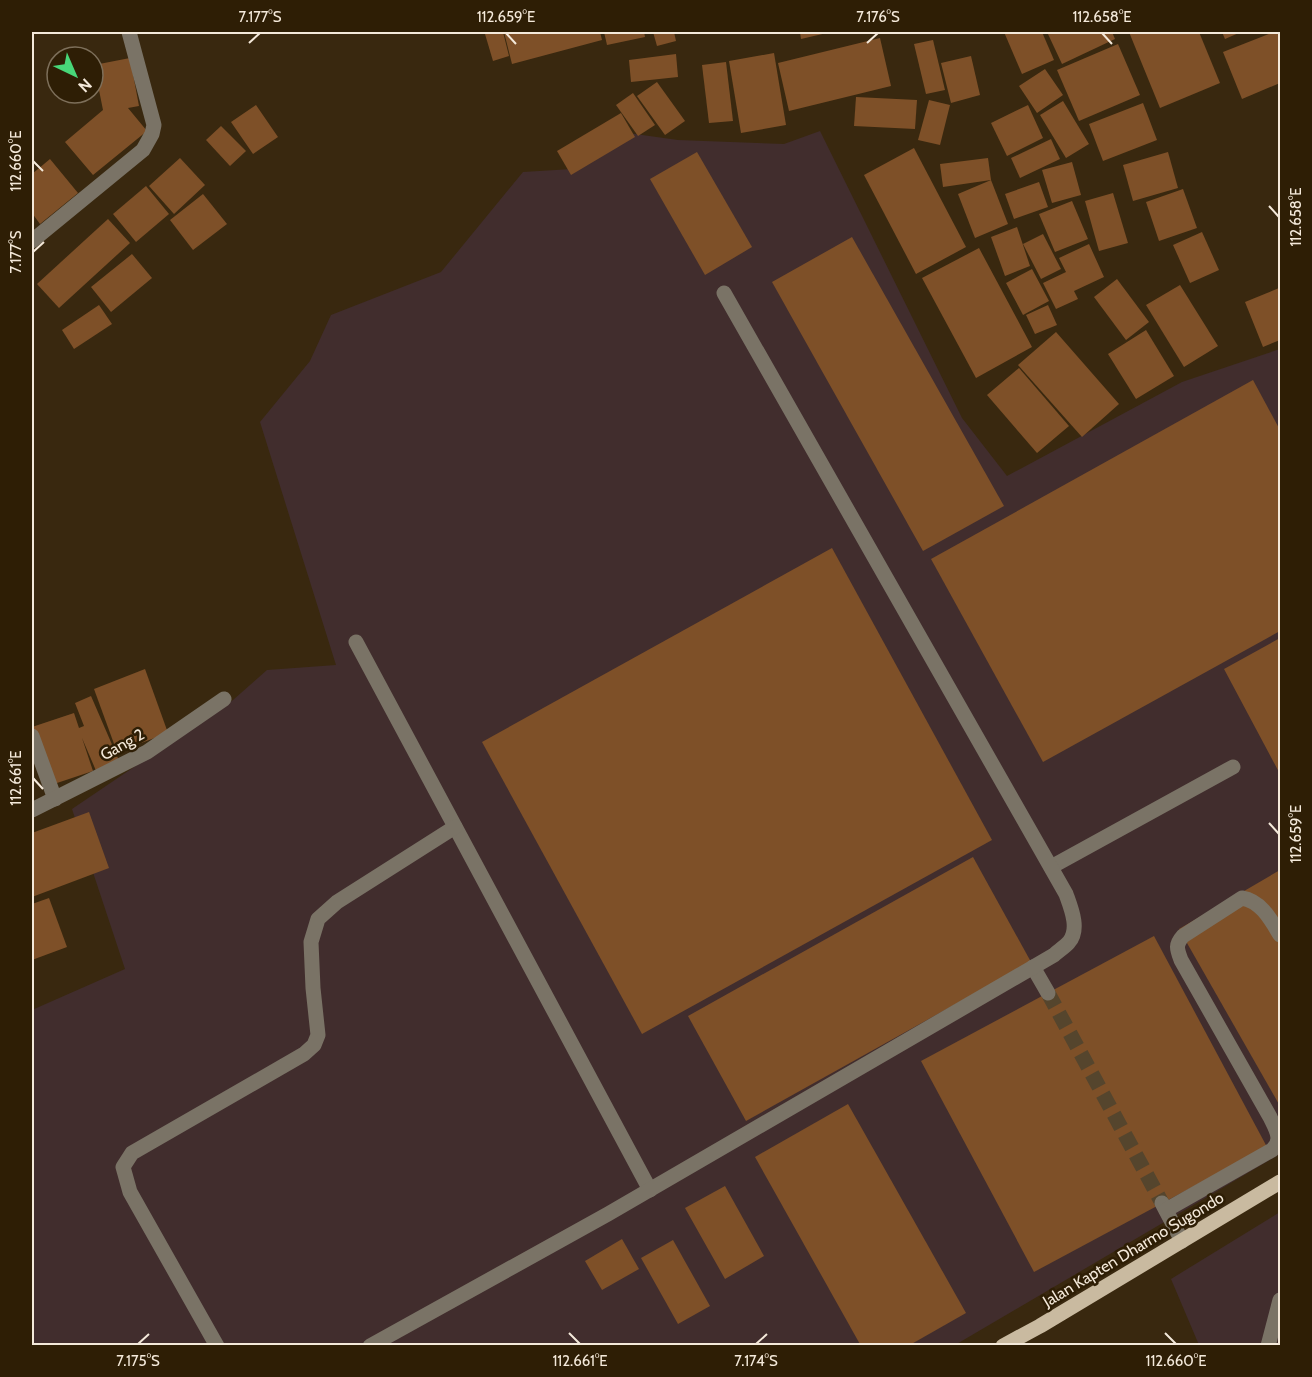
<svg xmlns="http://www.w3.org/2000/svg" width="1312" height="1377" viewBox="0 0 1312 1377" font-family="Cabin,sans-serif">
  <rect width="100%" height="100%" fill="#39280f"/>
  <g fill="#412d2d">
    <path d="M 820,131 L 962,418 L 1007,476 L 1182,382 L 1280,349 L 1280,1154 L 955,1345 L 32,1345 L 32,1010 L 125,969 L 72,809 L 233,700 L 267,670 L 336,665 L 260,422 L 310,361 L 331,315 L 441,272 L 523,172 L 572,169 L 628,133 L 678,140 L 784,144 Z"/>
    <path d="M 1280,1212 L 1280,1345 L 1199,1345 L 1171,1279 Z"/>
  </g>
  <g fill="#7e5028">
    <path d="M 496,32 L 503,32 L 509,56 L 493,61 L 485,34 Z"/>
    <path d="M 504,32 L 600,32 L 602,40 L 512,64 Z"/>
    <path d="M 604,32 L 644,32 L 645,37 L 607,45 Z"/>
    <path d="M 653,32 L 674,32 L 676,41 L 657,46 Z"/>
    <path d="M 800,32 L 831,32 L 801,39 Z"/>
    <path d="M 1004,32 L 1042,32 L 1054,60 L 1022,74 Z"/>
    <path d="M 1047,32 L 1112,32 L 1115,39 L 1062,64 Z"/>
    <path d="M 1129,32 L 1199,32 L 1220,83 L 1160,108 Z"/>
    <path d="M 1222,32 L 1241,32 L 1225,39 Z"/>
    <path d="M 1274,32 L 1280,32 L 1280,83 L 1242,99 L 1223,52 Z"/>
    <path d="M 880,38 L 891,86 L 789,111 L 778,63 Z"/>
    <path d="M 933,40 L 945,90 L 926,94 L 914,44 Z"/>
    <path d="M 1118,44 L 1140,95 L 1079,121 L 1057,70 Z"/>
    <path d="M 774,53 L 786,125 L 741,133 L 729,61 Z"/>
    <path d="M 676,54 L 678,77 L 631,82 L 629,60 Z"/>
    <path d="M 971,56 L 980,95 L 951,103 L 941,63 Z"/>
    <path d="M 130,58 L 139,106 L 128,108 L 147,131 L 93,175 L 65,142 L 103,110 L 94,65 Z"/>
    <path d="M 726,62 L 733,121 L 709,123 L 702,65 Z"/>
    <path d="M 1045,69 L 1063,95 L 1037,113 L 1019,86 Z"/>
    <path d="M 657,82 L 685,121 L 665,135 L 637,96 Z"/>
    <path d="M 633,93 L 655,125 L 638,136 L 616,105 Z"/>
    <path d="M 856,97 L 917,100 L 915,129 L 854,126 Z"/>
    <path d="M 929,100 L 950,105 L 940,145 L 918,140 Z"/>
    <path d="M 1063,101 L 1089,144 L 1066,158 L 1040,115 Z"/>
    <path d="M 1143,103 L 1157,140 L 1103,161 L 1089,124 Z"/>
    <path d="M 256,105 L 278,137 L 253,154 L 231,122 Z"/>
    <path d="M 1028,105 L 1043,138 L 1007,156 L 991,123 Z"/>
    <path d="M 621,113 L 635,137 L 571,175 L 557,151 Z"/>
    <path d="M 221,126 L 246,151 L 230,166 L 206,140 Z"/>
    <path d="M 1051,139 L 1060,159 L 1020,178 L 1011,158 Z"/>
    <path d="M 914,148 L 966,247 L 916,274 L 864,175 Z"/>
    <path d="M 697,152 L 752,247 L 705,275 L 650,179 Z"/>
    <path d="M 1168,152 L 1178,188 L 1133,201 L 1123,165 Z"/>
    <path d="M 180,158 L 205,185 L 174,214 L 149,186 Z"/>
    <path d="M 988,158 L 991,180 L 943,187 L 940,164 Z"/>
    <path d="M 50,159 L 78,193 L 40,224 L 32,213 L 32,174 Z"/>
    <path d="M 1072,162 L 1081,195 L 1052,203 L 1042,170 Z"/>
    <path d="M 991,180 L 1008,224 L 975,238 L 958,194 Z"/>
    <path d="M 1039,182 L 1048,207 L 1014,219 L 1005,194 Z"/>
    <path d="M 146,186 L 169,214 L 136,242 L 113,214 Z"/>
    <path d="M 1183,189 L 1197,228 L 1159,241 L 1146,202 Z"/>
    <path d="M 1113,193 L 1128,243 L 1099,251 L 1085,201 Z"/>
    <path d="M 203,194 L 227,224 L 193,250 L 170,220 Z"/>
    <path d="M 1072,201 L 1088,239 L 1055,252 L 1039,214 Z"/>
    <path d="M 108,219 L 130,243 L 59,308 L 37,284 Z"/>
    <path d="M 1017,227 L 1030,266 L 1005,276 L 991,237 Z"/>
    <path d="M 1202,232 L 1219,270 L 1190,283 L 1173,245 Z"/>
    <path d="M 1043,234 L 1061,269 L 1041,279 L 1023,244 Z"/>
    <path d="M 852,237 L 1004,506 L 923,551 L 772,282 Z"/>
    <path d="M 1089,244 L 1104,277 L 1074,291 L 1078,299 L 1056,309 L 1043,283 L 1066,272 L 1059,258 Z"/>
    <path d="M 979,248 L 1032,347 L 976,378 L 922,278 Z"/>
    <path d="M 132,254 L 152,278 L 111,312 L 91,287 Z"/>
    <path d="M 1032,269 L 1049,301 L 1023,315 L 1006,283 Z"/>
    <path d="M 1117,279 L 1149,322 L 1126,340 L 1094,297 Z"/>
    <path d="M 1180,285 L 1218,346 L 1184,367 L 1146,305 Z"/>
    <path d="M 1279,288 L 1280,340 L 1263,347 L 1245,302 Z"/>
    <path d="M 99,305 L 112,324 L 74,349 L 62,330 Z"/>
    <path d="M 1048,305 L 1057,325 L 1035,334 L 1026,315 Z"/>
    <path d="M 1146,330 L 1174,376 L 1136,399 L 1108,354 Z"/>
    <path d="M 1056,332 L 1119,404 L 1082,437 L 1018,365 Z"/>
    <path d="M 1019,368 L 1069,426 L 1037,453 L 987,395 Z"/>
    <path d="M 1253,380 L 1280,430 L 1280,631 L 1043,762 L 931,559 Z"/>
    <path d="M 832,548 L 992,840 L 642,1034 L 482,742 Z"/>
    <path d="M 1280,638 L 1280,774 L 1224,669 Z"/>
    <path d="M 145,669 L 168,733 L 117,752 L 94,689 Z"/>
    <path d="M 91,696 L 120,763 L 97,773 L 82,738 L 93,771 L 51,785 L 32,727 L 74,713 L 79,728 L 84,726 L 75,703 Z"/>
    <path d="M 89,812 L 109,868 L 32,897 L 32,833 Z"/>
    <path d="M 973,857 L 1031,962 L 746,1121 L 688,1016 Z"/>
    <path d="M 1280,870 L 1280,1106 L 1179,929 Z"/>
    <path d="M 49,898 L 67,947 L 32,960 L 32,904 Z"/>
    <path d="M 1154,936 L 1267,1147 L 1034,1272 L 921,1061 Z"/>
    <path d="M 848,1104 L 966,1313 L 908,1346 L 861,1346 L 755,1157 Z"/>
    <path d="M 725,1186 L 764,1256 L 725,1279 L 685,1208 Z"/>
    <path d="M 622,1239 L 639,1269 L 602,1290 L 585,1261 Z"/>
    <path d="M 673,1240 L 710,1306 L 678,1324 L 641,1258 Z"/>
  </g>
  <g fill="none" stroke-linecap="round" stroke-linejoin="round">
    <path stroke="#55452d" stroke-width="15" stroke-dasharray="15 8" stroke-linecap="butt" d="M 1048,993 L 1162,1203"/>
    <g stroke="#7a7366" stroke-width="15">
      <path d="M 32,241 L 143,150 L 152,134 L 154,125 L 129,32"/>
      <path d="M 356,642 L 650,1190"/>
      <path d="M 32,736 L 55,799"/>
      <path d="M 32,810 L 147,752 L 224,699"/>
      <path d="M 1051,867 L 1233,767"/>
      <path d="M 1033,967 L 1048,993"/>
      <path d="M 1162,1203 L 1182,1241"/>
      <path d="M 1166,1210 L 1272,1150 C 1284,1140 1275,1128 1270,1117 L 1181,960 C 1177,949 1175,945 1183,936 L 1242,898 C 1261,901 1271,920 1280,935"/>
      <path d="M 217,1346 L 130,1192 L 123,1167 L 132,1153 L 304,1054 L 314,1045 L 318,1035 L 313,988 L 311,942 L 318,919 L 337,902 L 455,827"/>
      <path d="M 370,1346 L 608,1214 L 1054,955 C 1058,951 1065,947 1069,942 C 1080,929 1071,908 1066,894 L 724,293"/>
      <path d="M 1268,1346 L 1280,1300"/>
    </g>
    <path stroke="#c9baa0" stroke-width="15" d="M 1003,1346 L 1040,1326 L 1280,1182"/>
  </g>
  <path fill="none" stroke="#f4e9da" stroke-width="2" d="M 506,33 L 516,44M 1102,33 L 1112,44M 249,43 L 260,33M 867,43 L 878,33M 33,161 L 43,171M 1269,206 L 1279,217M 33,252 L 44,242M 33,778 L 43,789M 1269,823 L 1279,834M 569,1333 L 580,1344M 1165,1333 L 1176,1344M 138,1344 L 149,1334M 756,1344 L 767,1334"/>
  <g text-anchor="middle" stroke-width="5" stroke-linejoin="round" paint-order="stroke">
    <g font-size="16" fill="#f4e9da" stroke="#2e1e05">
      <text transform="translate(122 744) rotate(-29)" y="6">Gang 2</text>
      <text transform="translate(1133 1249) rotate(-31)" y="6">Jalan Kapten Dharmo Sugondo</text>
    </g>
  </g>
  <rect width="1312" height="1377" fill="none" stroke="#2e1e05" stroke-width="66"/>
  <g transform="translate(75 75) rotate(136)"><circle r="28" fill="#2e1e05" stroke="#7d6f5a" stroke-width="1.5"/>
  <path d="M0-4.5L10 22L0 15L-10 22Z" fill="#48d779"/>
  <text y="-9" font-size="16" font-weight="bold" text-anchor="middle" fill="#f4e9da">N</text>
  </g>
  <rect x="33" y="33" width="1246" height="1311" fill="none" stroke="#f4e9da" stroke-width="2"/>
  <g font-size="15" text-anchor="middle" fill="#f4e9da">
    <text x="260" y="22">7.177°S</text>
    <text x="506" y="22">112.659°E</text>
    <text x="878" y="22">7.176°S</text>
    <text x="1102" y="22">112.658°E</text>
    <text transform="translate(16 161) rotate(-90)" y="5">112.660°E</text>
    <text transform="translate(1296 217) rotate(-90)" y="5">112.658°E</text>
    <text transform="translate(16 252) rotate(-90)" y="5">7.177°S</text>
    <text transform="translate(16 778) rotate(-90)" y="5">112.661°E</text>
    <text transform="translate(1296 834) rotate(-90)" y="5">112.659°E</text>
    <text x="138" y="1366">7.175°S</text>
    <text x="580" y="1366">112.661°E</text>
    <text x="756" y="1366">7.174°S</text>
    <text x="1176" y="1366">112.660°E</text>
  </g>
</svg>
